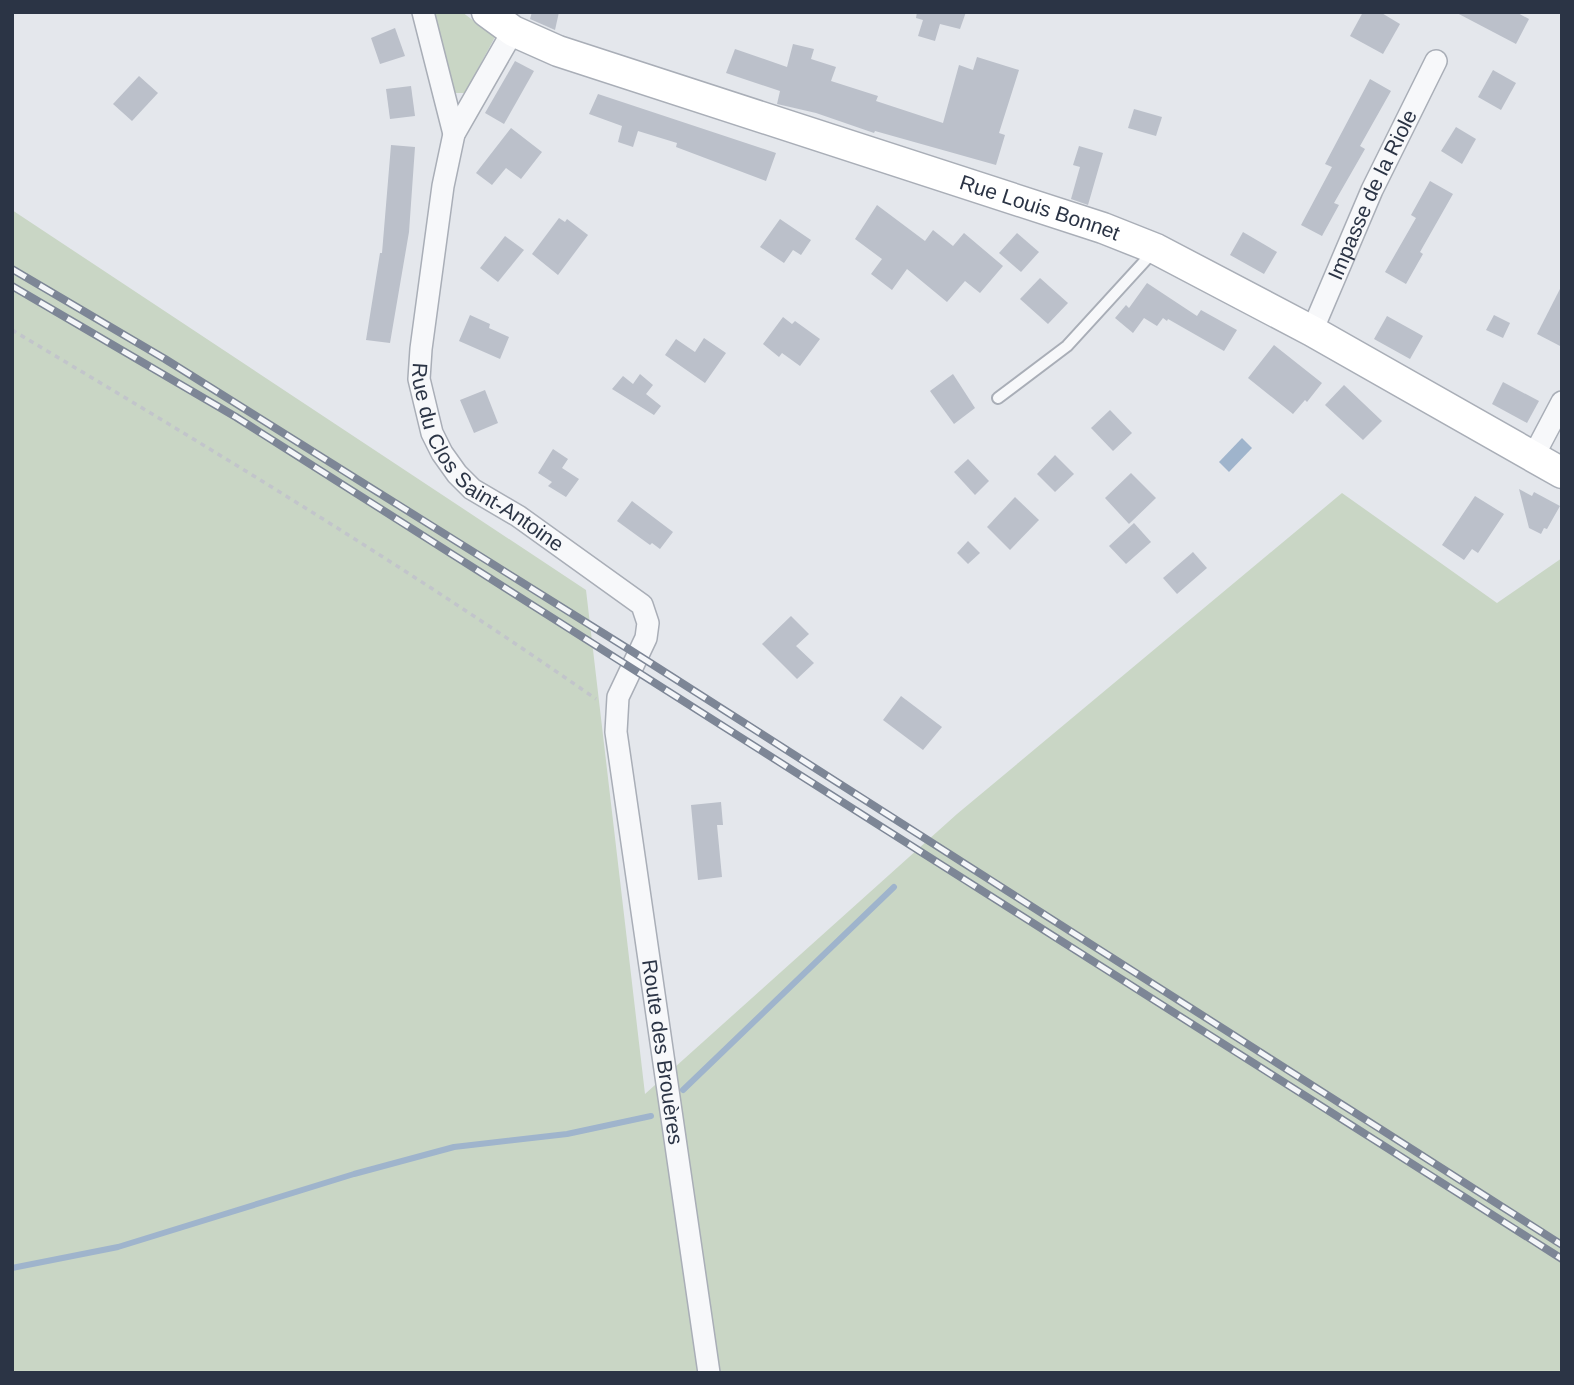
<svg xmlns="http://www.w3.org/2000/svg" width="1574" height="1385" viewBox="0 0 1574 1385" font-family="Helvetica,sans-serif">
  <rect width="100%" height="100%" fill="#e4e7ec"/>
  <g fill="#c9d6c5">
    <path d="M 431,12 L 462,12 L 495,37 L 465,93 L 454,93 Z"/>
    <path d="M 12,210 L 586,590 L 645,1094 L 957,814 L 1342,493 L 1497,603 L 1562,558 L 1562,1373 L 12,1373 Z"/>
  </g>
  <path fill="#9fb4cc" d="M 1242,438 L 1252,448 L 1229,472 L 1219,462 Z"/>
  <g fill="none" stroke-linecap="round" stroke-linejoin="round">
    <g stroke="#9fb4cc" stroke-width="6">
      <path d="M 683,1090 L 894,887"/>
      <path d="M 12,1268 L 118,1247 L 354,1174 L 454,1147 L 567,1134 L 651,1116"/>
    </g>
  </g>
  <g fill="#bbc0ca">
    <path d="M 532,12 L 559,12 L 555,30 L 530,19 Z"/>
    <path d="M 917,12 L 966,12 L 960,29 L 940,24 L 935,41 L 918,36 L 923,20 L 916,18 Z"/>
    <path d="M 1363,12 L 1380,12 L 1400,24 L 1383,54 L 1350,36 Z"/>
    <path d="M 1455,12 L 1516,12 L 1529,19 L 1516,44 Z"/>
    <path d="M 395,28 L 405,56 L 380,64 L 371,38 Z"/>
    <path d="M 793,44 L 814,49 L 811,59 L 836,67 L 831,81 L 878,96 L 876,101 L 943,123 L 959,65 L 973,70 L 977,57 L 1019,70 L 999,133 L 1005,135 L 996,165 L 875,131 L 874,133 L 816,113 L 777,104 L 780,91 L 726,73 L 735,49 L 787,67 Z"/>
    <path d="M 515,61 L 534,71 L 504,124 L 485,113 Z"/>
    <path d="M 1493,70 L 1516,83 L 1501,110 L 1478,97 Z"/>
    <path d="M 139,76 L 158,93 L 132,121 L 113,104 Z"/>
    <path d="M 1370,79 L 1391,91 L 1360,146 L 1365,149 L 1334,203 L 1339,205 L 1322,236 L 1301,225 L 1332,167 L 1325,164 Z"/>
    <path d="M 411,86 L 415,116 L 390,119 L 386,89 Z"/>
    <path d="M 598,94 L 776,153 L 766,181 L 676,147 L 677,143 L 638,131 L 633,147 L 618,142 L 622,126 L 589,114 Z"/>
    <path d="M 1134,109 L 1162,117 L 1156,136 L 1128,128 Z"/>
    <path d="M 1456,127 L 1476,139 L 1462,164 L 1441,151 Z"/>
    <path d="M 511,128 L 542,152 L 521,179 L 506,168 L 492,185 L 476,173 Z"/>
    <path d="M 391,145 L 415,147 L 409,232 L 390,343 L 366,340 L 380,253 L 382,253 Z"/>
    <path d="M 1079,146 L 1103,153 L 1088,205 L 1071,199 L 1080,167 L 1073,165 Z"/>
    <path d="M 1430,181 L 1453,194 L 1420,252 L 1423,254 L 1406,284 L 1385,272 L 1416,218 L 1411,215 Z"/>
    <path d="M 877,205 L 925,241 L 933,230 L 953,246 L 964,233 L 1003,266 L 980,293 L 965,281 L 947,302 L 907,269 L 892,290 L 871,274 L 882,259 L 855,239 Z"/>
    <path d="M 559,218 L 565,222 L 567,219 L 588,235 L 558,275 L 532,254 Z"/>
    <path d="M 780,219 L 811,240 L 801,255 L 793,250 L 784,263 L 760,247 Z"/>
    <path d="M 1243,232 L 1277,252 L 1264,274 L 1230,255 Z"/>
    <path d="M 1017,233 L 1039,252 L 1021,272 L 999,253 Z"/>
    <path d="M 505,236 L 524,250 L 498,282 L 480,268 Z"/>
    <path d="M 1040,278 L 1068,303 L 1048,324 L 1020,299 Z"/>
    <path d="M 1147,283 L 1197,316 L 1201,310 L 1237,330 L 1224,351 L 1168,319 L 1167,321 L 1163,318 L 1157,326 L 1144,318 L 1133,333 L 1115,318 L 1126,305 L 1129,308 Z"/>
    <path d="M 1562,285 L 1562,347 L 1537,334 Z"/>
    <path d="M 470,315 L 490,324 L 489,328 L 509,337 L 500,359 L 459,341 Z"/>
    <path d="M 1494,315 L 1510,323 L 1503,338 L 1486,330 Z"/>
    <path d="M 1387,316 L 1423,336 L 1410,359 L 1374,339 Z"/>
    <path d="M 783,317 L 792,324 L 795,321 L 820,339 L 800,366 L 782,353 L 779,357 L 763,344 Z"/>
    <path d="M 704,338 L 726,353 L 705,383 L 665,355 L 676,339 L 695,352 Z"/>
    <path d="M 1274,345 L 1322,383 L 1307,402 L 1305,400 L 1293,414 L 1248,378 Z"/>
    <path d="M 640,374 L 653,385 L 646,394 L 661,406 L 654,415 L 612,389 L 623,376 L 633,384 Z"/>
    <path d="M 953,374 L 975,408 L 954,424 L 930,391 Z"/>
    <path d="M 1503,382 L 1539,401 L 1527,423 L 1492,404 Z"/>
    <path d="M 1344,385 L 1382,421 L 1363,440 L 1325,405 Z"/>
    <path d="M 485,390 L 498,423 L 474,433 L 460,400 Z"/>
    <path d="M 1110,410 L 1132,433 L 1113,451 L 1091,428 Z"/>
    <path d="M 553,449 L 568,459 L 562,468 L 579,479 L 566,497 L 548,486 L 552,482 L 538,473 Z"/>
    <path d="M 1055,455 L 1074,474 L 1055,492 L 1037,474 Z"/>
    <path d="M 968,459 L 989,481 L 975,495 L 954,472 Z"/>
    <path d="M 1131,473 L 1156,498 L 1129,524 L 1105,498 Z"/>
    <path d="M 1519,489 L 1532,496 L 1534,492 L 1560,506 L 1547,529 L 1544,528 L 1541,534 L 1529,528 Z"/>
    <path d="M 1475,496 L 1504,514 L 1478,553 L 1472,549 L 1464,560 L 1442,545 Z"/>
    <path d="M 1015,497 L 1039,520 L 1010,550 L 987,527 Z"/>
    <path d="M 632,501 L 673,532 L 660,549 L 652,543 L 650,545 L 617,521 Z"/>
    <path d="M 1134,523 L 1151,542 L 1126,564 L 1109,546 Z"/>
    <path d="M 968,541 L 980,553 L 968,564 L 957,553 Z"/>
    <path d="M 1193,552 L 1207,568 L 1177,594 L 1163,578 Z"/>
    <path d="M 791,616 L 809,634 L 796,646 L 814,663 L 797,679 L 762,644 Z"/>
    <path d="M 901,696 L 942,727 L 923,750 L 883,720 Z"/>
    <path d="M 721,802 L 723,825 L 717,825 L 722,877 L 698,880 L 691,805 Z"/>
  </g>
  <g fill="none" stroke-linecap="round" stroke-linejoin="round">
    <defs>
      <path id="lane" d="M 998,398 L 1067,346 L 1153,252"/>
      <g id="street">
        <path d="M 423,12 L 454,134"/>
        <path id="s1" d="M 513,31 L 454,134 L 443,186 L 421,349 L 419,379 L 432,433 L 442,453 L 457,474 L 472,489 L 518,516 L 642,605 L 648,623 L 646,638 L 618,697 L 616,732 L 709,1373"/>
        <path id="s2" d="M 1312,331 L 1372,190 L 1436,61"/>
        <path d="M 1533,457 L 1562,402"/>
      </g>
      <g id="secondary">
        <path id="s3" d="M 487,12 L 513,31 L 558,51 L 1103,228 L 1156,249 L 1312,331 L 1562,473"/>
      </g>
    </defs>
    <use href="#lane" stroke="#a9aeb7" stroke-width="14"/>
    <use href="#street" stroke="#a9aeb7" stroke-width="24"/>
    <use href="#secondary" stroke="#a9aeb7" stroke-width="33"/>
    <path stroke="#c2c5cb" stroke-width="3.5" stroke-dasharray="5 5" stroke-linecap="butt" d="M 12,330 C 210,448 407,567 596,699"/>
    <use href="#lane" stroke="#f7f8fa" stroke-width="10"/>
    <use href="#street" stroke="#f7f8fa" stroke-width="21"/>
    <use href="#secondary" stroke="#fff" stroke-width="30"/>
    <defs>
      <g id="rail">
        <path d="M 12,269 L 165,359 L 630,650 L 1562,1245"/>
        <path d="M 12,286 L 236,417 L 1562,1259"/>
      </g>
    </defs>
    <use href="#rail" stroke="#7d8696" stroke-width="8"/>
    <use href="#rail" stroke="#f4f6f9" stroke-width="5" stroke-dasharray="16" stroke-linecap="butt"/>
  </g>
  <g text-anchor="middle" stroke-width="6" stroke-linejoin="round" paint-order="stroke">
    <g font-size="21" fill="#2b3445" stroke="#f4f6f9">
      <text dy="7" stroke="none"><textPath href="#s2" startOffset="149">Impasse de la Riole</textPath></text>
      <text dy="7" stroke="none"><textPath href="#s3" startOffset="588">Rue Louis Bonnet</textPath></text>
      <text dy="7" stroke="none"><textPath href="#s1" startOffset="474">Rue du Clos Saint-Antoine</textPath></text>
      <text dy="7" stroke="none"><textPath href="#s1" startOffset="1155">Route des Brouères</textPath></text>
    </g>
  </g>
  <rect width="1574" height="1385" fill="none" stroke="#2b3445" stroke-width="28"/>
</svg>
